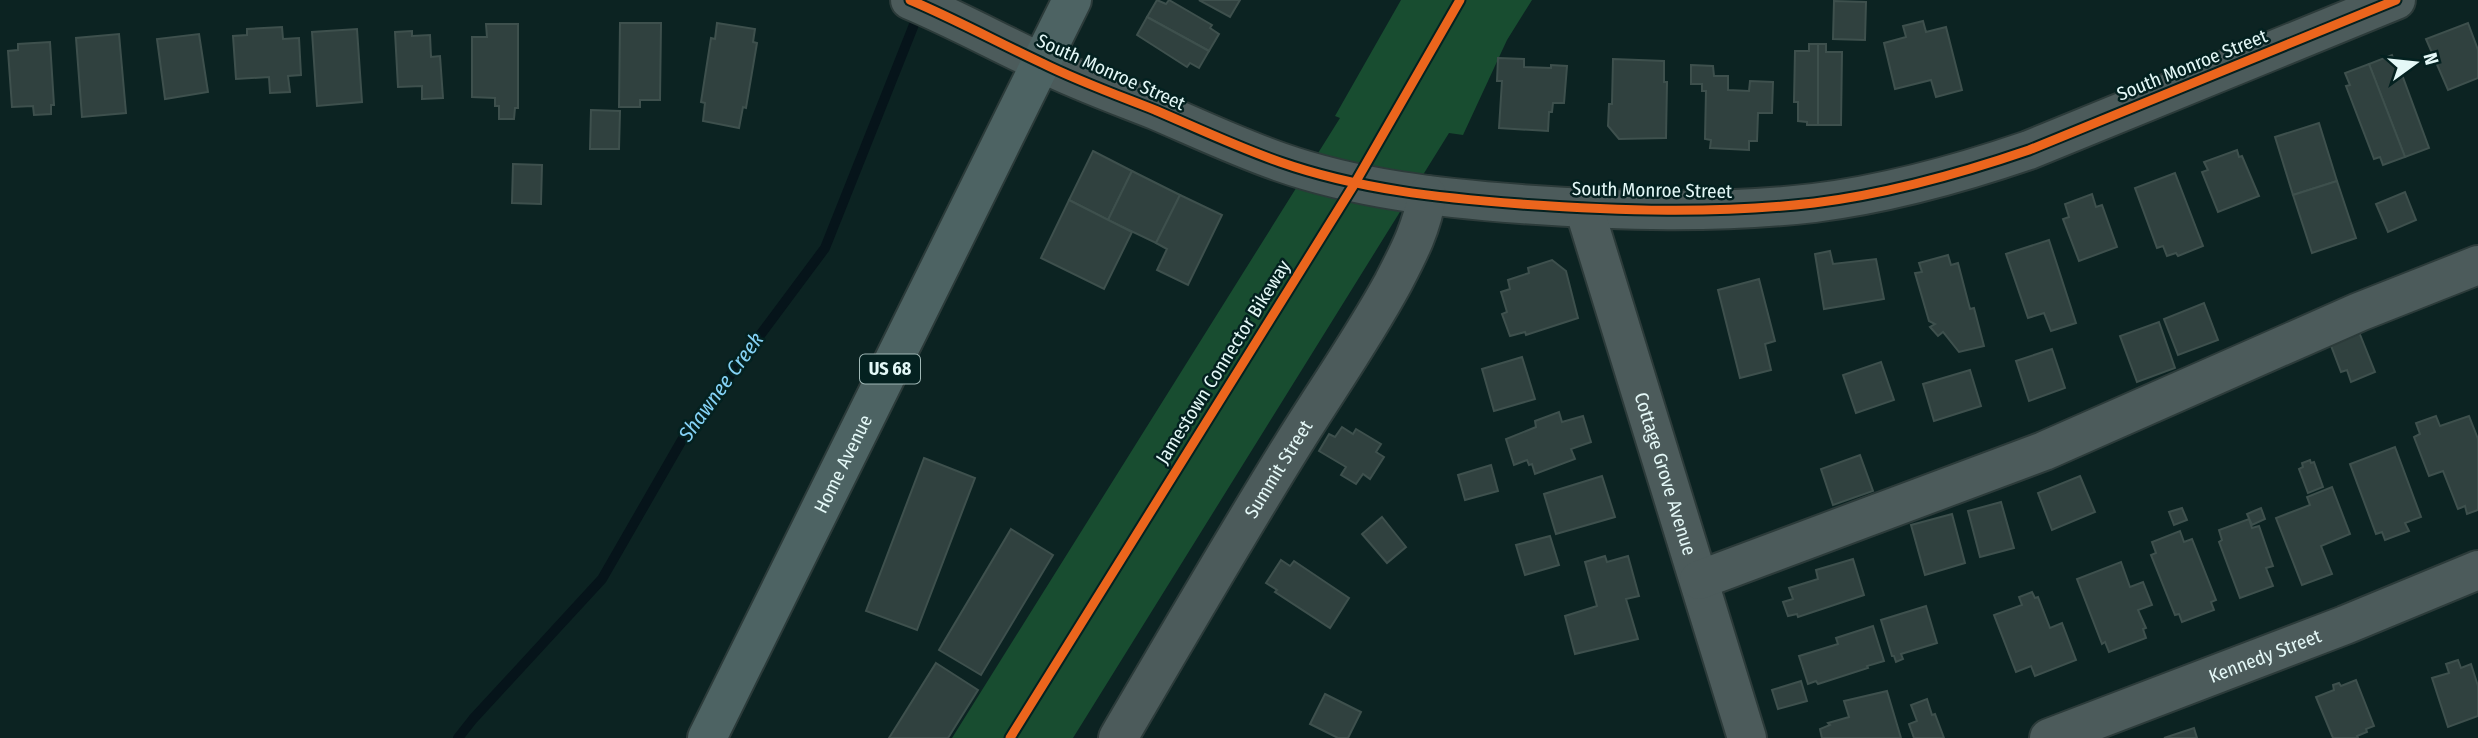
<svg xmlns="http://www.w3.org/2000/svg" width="2478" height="738" font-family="'Fira Sans Condensed',sans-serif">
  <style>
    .green { fill: #184d30 }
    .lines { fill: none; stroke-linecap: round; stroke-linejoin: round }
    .stream { stroke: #06141a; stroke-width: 10 }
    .building { fill: #30413f; stroke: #3e504d; stroke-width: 2 }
    .minor-casing { stroke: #2c3b3a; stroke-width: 42 }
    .major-casing { stroke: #2c3b3a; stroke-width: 42 }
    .minor { stroke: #4c5b5b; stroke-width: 38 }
    .major { stroke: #4d6363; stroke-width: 38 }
    .cycleway-casing { stroke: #042120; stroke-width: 13 }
    .cycleway { stroke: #eb651d; stroke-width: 9 }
    .labels { text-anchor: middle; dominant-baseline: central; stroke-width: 5; stroke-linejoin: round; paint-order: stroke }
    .shield { fill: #042120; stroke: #a1b8b6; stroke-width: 2 }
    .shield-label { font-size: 18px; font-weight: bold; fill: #e4f8f7 }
    .street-label { font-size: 19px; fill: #e4f8f7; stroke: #042120 }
    .water-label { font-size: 21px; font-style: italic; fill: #85d2f6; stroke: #042120 }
  </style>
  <rect width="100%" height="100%" fill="#0c2322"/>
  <polygon class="green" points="1401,0 1532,0 1507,40 1463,135 1449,133 1073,738 952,738 1340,118 1335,116"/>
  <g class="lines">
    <polyline class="stream" points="458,738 473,719 602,579 682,440 825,248 919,12"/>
  </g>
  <g class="building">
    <polygon points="1157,0 1166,4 1169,0 1212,25 1210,28 1219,34 1209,51 1147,17"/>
    <polygon points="1199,0 1240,0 1230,17"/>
    <polygon points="1834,1 1866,2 1865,40 1833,39"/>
    <polygon points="1147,17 1209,51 1199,68 1190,63 1187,67 1137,35"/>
    <polygon points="1923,21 1926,32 1946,27 1962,90 1936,97 1931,80 1895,89 1884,43 1906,37 1903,26"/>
    <polygon points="620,23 661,23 660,100 640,100 640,107 619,107"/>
    <polygon points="717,23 755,29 753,42 757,43 746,108 743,107 739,128 703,121 705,103 701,102 711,38 715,39"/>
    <polygon points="2468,23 2478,50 2478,78 2448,90 2426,39"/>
    <polygon points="486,24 518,24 518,108 515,108 514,119 499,119 499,106 495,106 495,98 472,97 472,37 487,37"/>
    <polygon points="282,27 283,39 299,38 301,75 288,76 290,92 270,93 269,77 236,79 233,36 247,35 247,29"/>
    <polygon points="357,29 362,102 317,106 312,32"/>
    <polygon points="412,31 412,36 430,35 431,57 440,56 443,98 422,99 422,86 398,87 395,32"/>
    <polygon points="119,34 126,113 82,117 76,38"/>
    <polygon points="199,34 208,92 165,99 157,39"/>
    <polygon points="50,42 54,105 51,105 51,114 34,115 33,106 12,107 8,51 18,50 18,44"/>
    <polygon points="1809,44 1818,44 1818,125 1807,125 1807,122 1798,121 1798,102 1794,102 1795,51 1809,51"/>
    <polygon points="1818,44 1826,44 1826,52 1842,52 1841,125 1818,125"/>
    <polygon points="2392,55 2396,65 2398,64 2429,148 2405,157 2369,64"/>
    <polygon points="1498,58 1524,59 1524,67 1551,68 1551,65 1567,66 1564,103 1553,103 1552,112 1549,112 1548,131 1499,128 1502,81 1497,81"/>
    <polygon points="1613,59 1664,61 1664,82 1667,82 1666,138 1619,139 1608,126 1609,104 1612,104"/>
    <polygon points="2369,64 2405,157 2383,165 2380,157 2374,159 2346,86 2350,85 2345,73"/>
    <polygon points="1691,65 1713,66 1714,76 1728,76 1728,90 1749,91 1750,81 1773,82 1772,113 1758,113 1757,141 1749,141 1749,150 1710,148 1711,140 1705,139 1706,91 1702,91 1702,84 1691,84"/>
    <polygon points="591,110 620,111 619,149 590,149"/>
    <polygon points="2319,123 2337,181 2293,195 2275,137"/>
    <polygon points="2237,150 2239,157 2242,156 2259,196 2218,212 2202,172 2208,170 2204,162"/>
    <polygon points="1093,151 1132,171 1108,220 1069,200"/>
    <polygon points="513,164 542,165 541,204 512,203"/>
    <polygon points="1132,171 1180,195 1156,243 1108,220"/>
    <polygon points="2175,173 2203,246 2178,256 2176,253 2167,256 2163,246 2157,248 2135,188"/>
    <polygon points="2337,181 2356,238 2312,253 2293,195"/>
    <polygon points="2405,192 2416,220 2388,232 2376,204"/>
    <polygon points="2092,194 2096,207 2102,205 2117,247 2079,261 2063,219 2069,217 2065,204"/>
    <polygon points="1180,195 1222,215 1188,285 1157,270 1167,249 1156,243"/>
    <polygon points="1069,200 1132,232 1104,289 1041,258"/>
    <polygon points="2049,240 2076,323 2051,331 2044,313 2028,318 2006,254"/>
    <polygon points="1830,251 1833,264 1876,259 1884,299 1824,309 1815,254"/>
    <polygon points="1948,255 1951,265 1958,263 1970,309 1974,308 1984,346 1959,352 1943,332 1938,336 1930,327 1935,324 1929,321 1915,273 1922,272 1919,263"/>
    <polygon points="1552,260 1566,271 1578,318 1526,335 1525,332 1510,336 1502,314 1507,312 1501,292 1510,289 1508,280 1529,273 1528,268"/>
    <polygon points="1759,279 1775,341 1765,344 1771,370 1740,378 1718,290"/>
    <polygon points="2204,303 2218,340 2178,355 2164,319"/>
    <polygon points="2159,322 2175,368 2137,382 2120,336"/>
    <polygon points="2359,332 2375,372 2351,382 2347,370 2341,372 2330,343"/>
    <polygon points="2052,349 2065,388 2029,401 2016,361"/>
    <polygon points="1522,357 1535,399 1494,411 1482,369"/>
    <polygon points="1881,362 1894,400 1856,413 1843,375"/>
    <polygon points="1970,370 1981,406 1934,421 1923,384"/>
    <polygon points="1559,412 1562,422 1583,416 1591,442 1571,449 1575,459 1535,474 1532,464 1529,465 1527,460 1514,465 1506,439 1536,427 1535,421"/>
    <polygon points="2436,416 2440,426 2469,416 2478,439 2478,510 2467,514 2465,506 2458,509 2443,471 2429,476 2414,437 2420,434 2416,423"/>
    <polygon points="1342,427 1353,434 1356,429 1381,444 1376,452 1384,457 1370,479 1363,474 1356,484 1341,475 1346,467 1319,451 1329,434 1335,437"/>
    <polygon points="2395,447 2421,517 2405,523 2409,531 2385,540 2382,532 2376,534 2350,464"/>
    <polygon points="1860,455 1873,491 1833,505 1821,469"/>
    <polygon points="924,458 975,478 917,630 866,611"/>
    <polygon points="2310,460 2311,463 2314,462 2323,487 2308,493 2299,469 2303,467 2302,463"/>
    <polygon points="1491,465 1498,491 1465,500 1458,475"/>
    <polygon points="1602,476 1615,517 1556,534 1544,494"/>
    <polygon points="2080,476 2095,512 2052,530 2038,493"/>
    <polygon points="2332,487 2350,534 2321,546 2332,574 2302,585 2276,518 2310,505 2307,497"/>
    <polygon points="2001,502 2014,548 1980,557 1968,511"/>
    <polygon points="2182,508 2187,520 2174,525 2169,512"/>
    <polygon points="2261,508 2265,519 2252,525 2247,514"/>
    <polygon points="1952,514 1965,563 1925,575 1911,525"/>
    <polygon points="1382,517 1406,547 1387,563 1362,534"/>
    <polygon points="2249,519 2252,528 2259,526 2273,566 2266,568 2273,586 2240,598 2219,542 2222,540 2219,530"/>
    <polygon points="1011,529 1053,555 981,675 939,650"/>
    <polygon points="2180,531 2184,542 2192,539 2216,600 2211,602 2214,610 2182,622 2179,614 2175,615 2151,555 2156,553 2152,542"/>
    <polygon points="1550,536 1559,565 1525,575 1516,545"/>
    <polygon points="1605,556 1607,562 1628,556 1639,596 1626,599 1638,639 1575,654 1565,616 1597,606 1585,562"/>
    <polygon points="1853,559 1864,595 1798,617 1797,614 1788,616 1783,602 1793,599 1789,588 1818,579 1816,570"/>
    <polygon points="1281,560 1290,566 1294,561 1349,598 1330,628 1275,592 1277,590 1266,583"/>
    <polygon points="2121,562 2130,587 2143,582 2152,605 2138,610 2146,628 2143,629 2146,638 2109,652 2105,642 2102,644 2077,579"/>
    <polygon points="2032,592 2035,598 2038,597 2050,628 2062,623 2076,660 2035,676 2031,666 2016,672 1994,615 2022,605 2019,597"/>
    <polygon points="1926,606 1937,643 1901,654 1903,659 1896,662 1894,656 1892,656 1881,620"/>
    <polygon points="1873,626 1884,661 1867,666 1868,668 1818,684 1816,681 1808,684 1799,656 1838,644 1836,638"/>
    <polygon points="2458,660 2461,668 2471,664 2478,686 2478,716 2448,727 2432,678 2449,673 2446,664"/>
    <polygon points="936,663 978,690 948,738 889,738"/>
    <polygon points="2356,680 2374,726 2366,729 2367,732 2357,736 2358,738 2333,738 2316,697 2334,690 2333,685 2339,683 2341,686"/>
    <polygon points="1801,681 1807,701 1778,709 1772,690"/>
    <polygon points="1887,691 1901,738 1822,738 1820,729 1830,725 1828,723 1849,717 1844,701"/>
    <polygon points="1325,694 1361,712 1348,738 1338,738 1310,724"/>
    <polygon points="1927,699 1932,715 1935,714 1944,738 1914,738 1909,724 1917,721 1911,705"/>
    <polygon points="2194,728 2197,738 2164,738"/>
  </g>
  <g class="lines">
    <defs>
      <g id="minor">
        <path d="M910,0C955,19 997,42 1042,63C1078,81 1117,95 1155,110C1197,128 1237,147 1280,162C1357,189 1440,198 1521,204C1618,211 1717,214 1814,203C1887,194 1959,174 2029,150L2396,0"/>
        <path id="s1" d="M1584,208L1747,738"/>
        <polyline points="1699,580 2044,451 2359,312 2478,265"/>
        <path id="s2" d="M1118,738C1176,639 1234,539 1295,441C1328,388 1363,338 1393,283C1408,254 1422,228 1427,195"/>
        <path id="s3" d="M2049,738L2345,625L2478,570"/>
      </g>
      <g id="major">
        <path id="s4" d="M707,738L1072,0"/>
      </g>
    </defs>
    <use href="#minor" class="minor-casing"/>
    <use href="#major" class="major-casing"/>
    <use href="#minor" class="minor"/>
    <use href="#major" class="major"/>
    <defs>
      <g id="cycleway">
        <path d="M910,0C955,19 997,42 1042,63C1078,81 1117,95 1155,110C1197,128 1237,147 1280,162C1357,189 1440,198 1521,204C1618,211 1717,214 1814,203C1887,194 1959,174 2029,150L2396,0"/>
        <polyline points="1010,738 1355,183 1460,0"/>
      </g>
    </defs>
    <use href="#cycleway" class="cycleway-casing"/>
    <use href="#cycleway" class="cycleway"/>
  </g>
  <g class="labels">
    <rect class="shield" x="860" y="354.5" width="60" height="29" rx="5"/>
    <g class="shield-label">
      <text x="890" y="369">US 68</text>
    </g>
    <g class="street-label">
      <text transform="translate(2192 65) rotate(-22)">South Monroe Street</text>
      <text transform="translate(1111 72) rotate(24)">South Monroe Street</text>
      <text transform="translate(1652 190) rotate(1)">South Monroe Street</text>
      <text transform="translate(1223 362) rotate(-58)">Jamestown Connector Bikeway</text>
      <text stroke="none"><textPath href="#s4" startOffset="306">Home Avenue</textPath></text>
      <text stroke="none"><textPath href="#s2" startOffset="313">Summit Street</textPath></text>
      <text stroke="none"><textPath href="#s1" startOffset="278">Cottage Grove Avenue</textPath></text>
      <text stroke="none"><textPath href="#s3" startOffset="231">Kennedy Street</textPath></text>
    </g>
    <g class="water-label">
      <text transform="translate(721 387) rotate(-54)">Shawnee Creek</text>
    </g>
  </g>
  <g transform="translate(2415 63) rotate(75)" stroke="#042120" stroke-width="5" paint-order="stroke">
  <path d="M0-5L12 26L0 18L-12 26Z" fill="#e4f8f7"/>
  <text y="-10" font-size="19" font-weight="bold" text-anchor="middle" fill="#e4f8f7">N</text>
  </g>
</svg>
